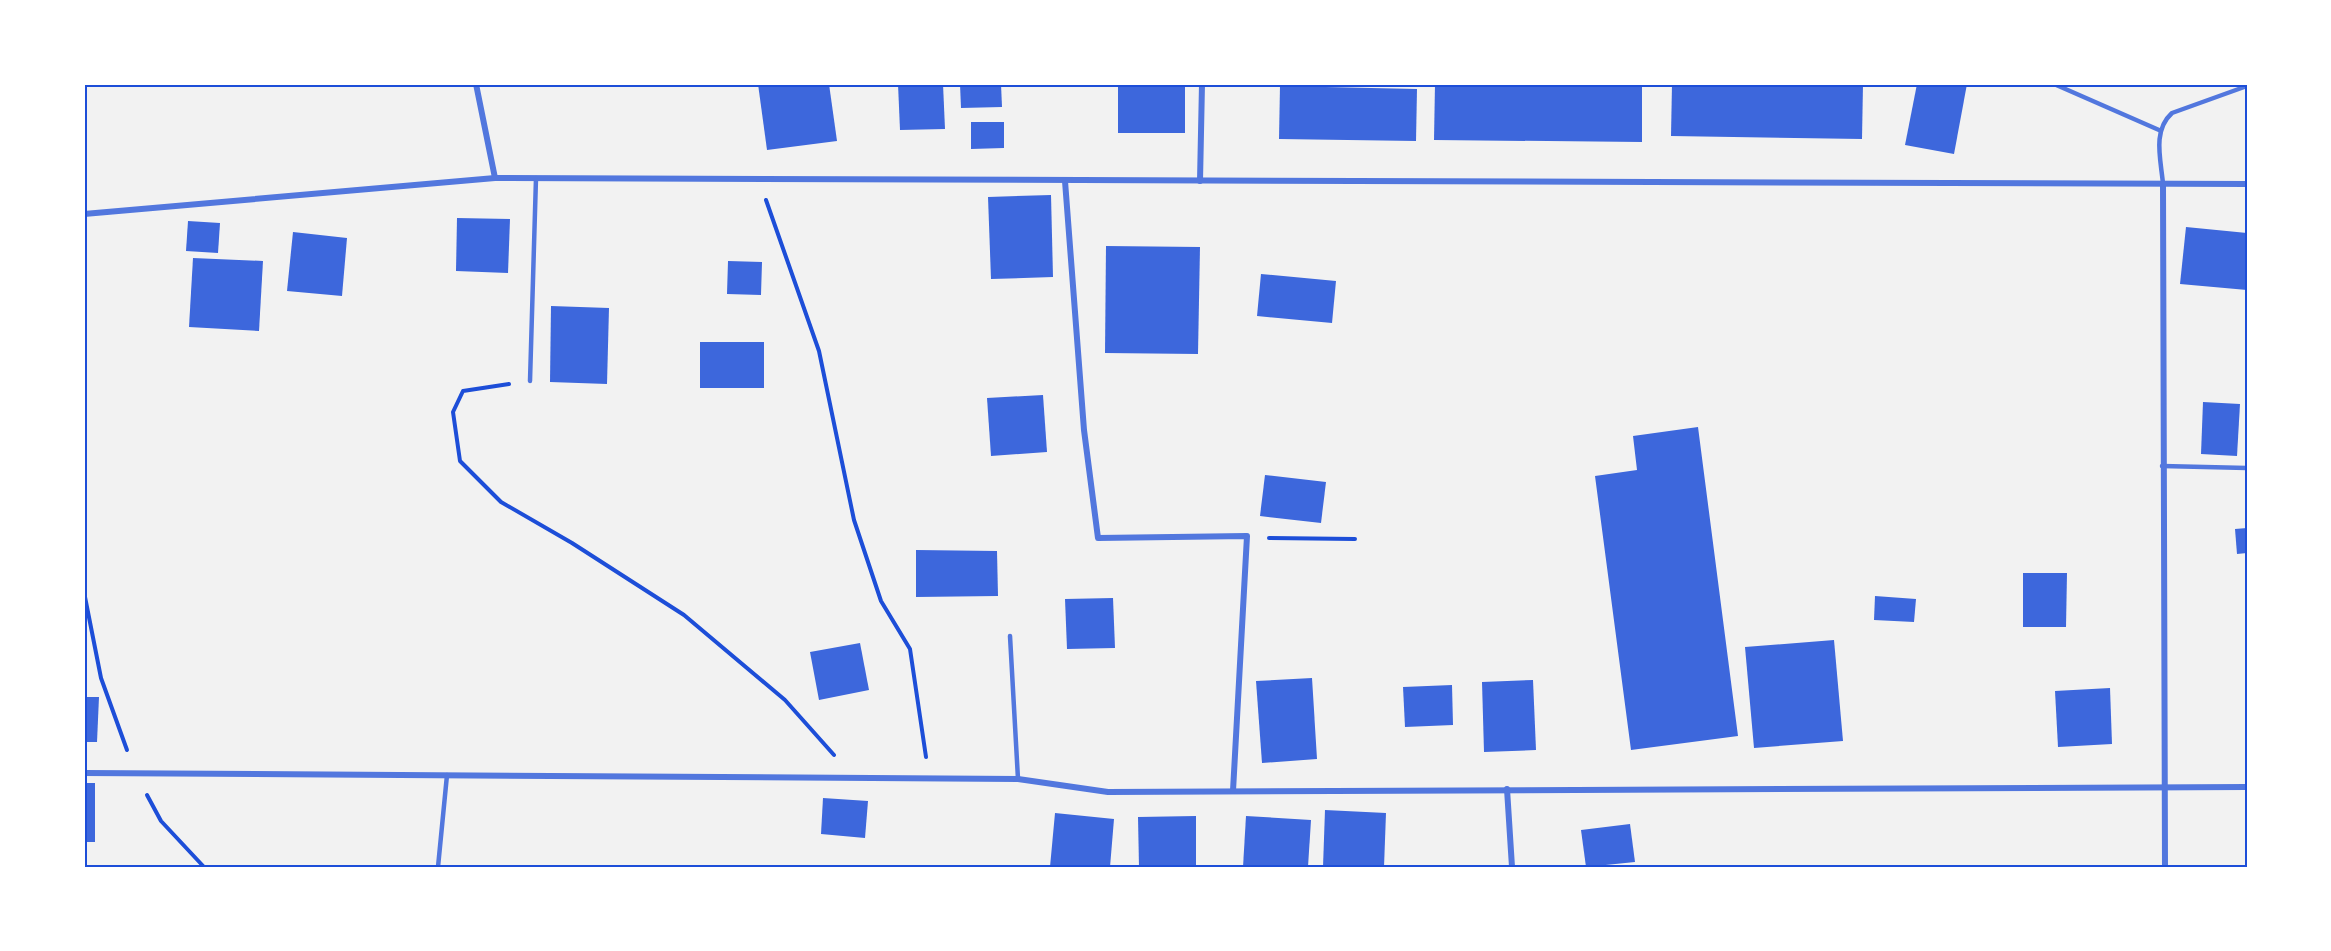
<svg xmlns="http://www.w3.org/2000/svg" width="2331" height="951" font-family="Cabin,sans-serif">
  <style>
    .building { fill: #3d67dc }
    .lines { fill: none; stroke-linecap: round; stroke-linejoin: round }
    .path { stroke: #1d4ed8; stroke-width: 4 }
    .service { stroke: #5277de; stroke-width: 4.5 }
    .minor { stroke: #5277de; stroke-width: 6 }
    .neatline { fill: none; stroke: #1d4ed8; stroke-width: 2 }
  </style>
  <rect width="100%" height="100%" fill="#f2f2f2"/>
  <g class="building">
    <polygon points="758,84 829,84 837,141 767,150"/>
    <polygon points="898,84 943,84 945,129 900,130"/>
    <polygon points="960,84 1001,84 1002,107 961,108"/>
    <rect x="1118" y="84" width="67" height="49"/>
    <polygon points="1435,84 1642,84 1642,142 1434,140"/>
    <polygon points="1672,84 1863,84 1862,139 1671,136"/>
    <polygon points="1917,84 1967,84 1954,154 1905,145"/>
    <polygon points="1280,86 1417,89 1416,141 1279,139"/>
    <polygon points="971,122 1004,122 1004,148 971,149"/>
    <polygon points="1051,195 1053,277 991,279 988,197"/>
    <polygon points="457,218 510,219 508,273 456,271"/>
    <polygon points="188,221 220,223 218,253 186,251"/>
    <polygon points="2186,227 2247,233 2247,290 2180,284"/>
    <polygon points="293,232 347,238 342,296 287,291"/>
    <polygon points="1106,246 1200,247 1198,354 1105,353"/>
    <polygon points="193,258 263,261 259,331 189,327"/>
    <polygon points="728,261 762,262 761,295 727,294"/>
    <polygon points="1261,274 1336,281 1332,323 1257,316"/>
    <polygon points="551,306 609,308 607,384 550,382"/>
    <rect x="700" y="342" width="64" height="46"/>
    <polygon points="1043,395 1047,452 991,456 987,398"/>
    <polygon points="2203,402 2240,404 2237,456 2201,454"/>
    <polygon points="1698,427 1738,736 1631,750 1595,476 1637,470 1633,436"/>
    <polygon points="1265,475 1326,482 1321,523 1260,516"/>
    <polygon points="2247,528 2247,553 2237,554 2235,529"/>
    <polygon points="916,550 997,551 998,596 916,597"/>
    <polygon points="2023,573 2067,573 2066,627 2023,627"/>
    <polygon points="1875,596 1916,599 1914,622 1874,620"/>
    <polygon points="1113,598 1115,648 1067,649 1065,599"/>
    <polygon points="1834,640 1843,741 1754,748 1745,647"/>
    <polygon points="860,643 869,690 819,700 810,652"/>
    <polygon points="1312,678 1317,759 1262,763 1256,681"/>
    <polygon points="1533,680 1536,750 1484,752 1482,682"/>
    <polygon points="1452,685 1453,725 1405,727 1403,687"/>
    <polygon points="2110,688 2112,744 2058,747 2055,691"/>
    <polygon points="84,697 99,697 97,742 84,742"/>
    <rect x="84" y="783" width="11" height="59"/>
    <polygon points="823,798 868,801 865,838 821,834"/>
    <polygon points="1325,810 1386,813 1384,867 1323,867"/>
    <polygon points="1055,813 1114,819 1110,867 1050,867"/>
    <polygon points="1196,816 1196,866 1139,867 1138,817"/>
    <polygon points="1246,816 1311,820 1308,867 1243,867"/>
    <polygon points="1630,824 1635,862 1586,867 1581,830"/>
  </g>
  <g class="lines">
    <g class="path">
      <polyline points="766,200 819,351 854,520 881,601 910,649 926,757"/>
      <polyline points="509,384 463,391 453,412 460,461 501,502 572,543 684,615 785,700 834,755"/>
      <polyline points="1269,538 1355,539"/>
      <polyline points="84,592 101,678 127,750"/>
      <polyline points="147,795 161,821 204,867"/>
    </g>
    <g class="service">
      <polyline points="2054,84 2159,130"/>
      <path d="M2163,184C2161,160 2152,131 2172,113L2247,86"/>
      <polyline points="530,381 536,178"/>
      <polyline points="2162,466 2247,468"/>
      <polyline points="1010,636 1018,779"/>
      <polyline points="438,867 447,775"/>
    </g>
    <g class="minor">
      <polyline points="476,84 495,178"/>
      <polyline points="1065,181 1084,430 1098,538 1247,536 1233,791"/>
      <polyline points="1200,181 1202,84"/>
      <polyline points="2163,184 2165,867"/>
      <polyline points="84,214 495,178 2247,184"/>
      <polyline points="84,773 1018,779 1108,792 2247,787"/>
      <polyline points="1507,789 1512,867"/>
    </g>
  </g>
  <rect width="2331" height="951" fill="none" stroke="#ffffff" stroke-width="171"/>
  <rect x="86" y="86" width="2160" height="780" class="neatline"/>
</svg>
